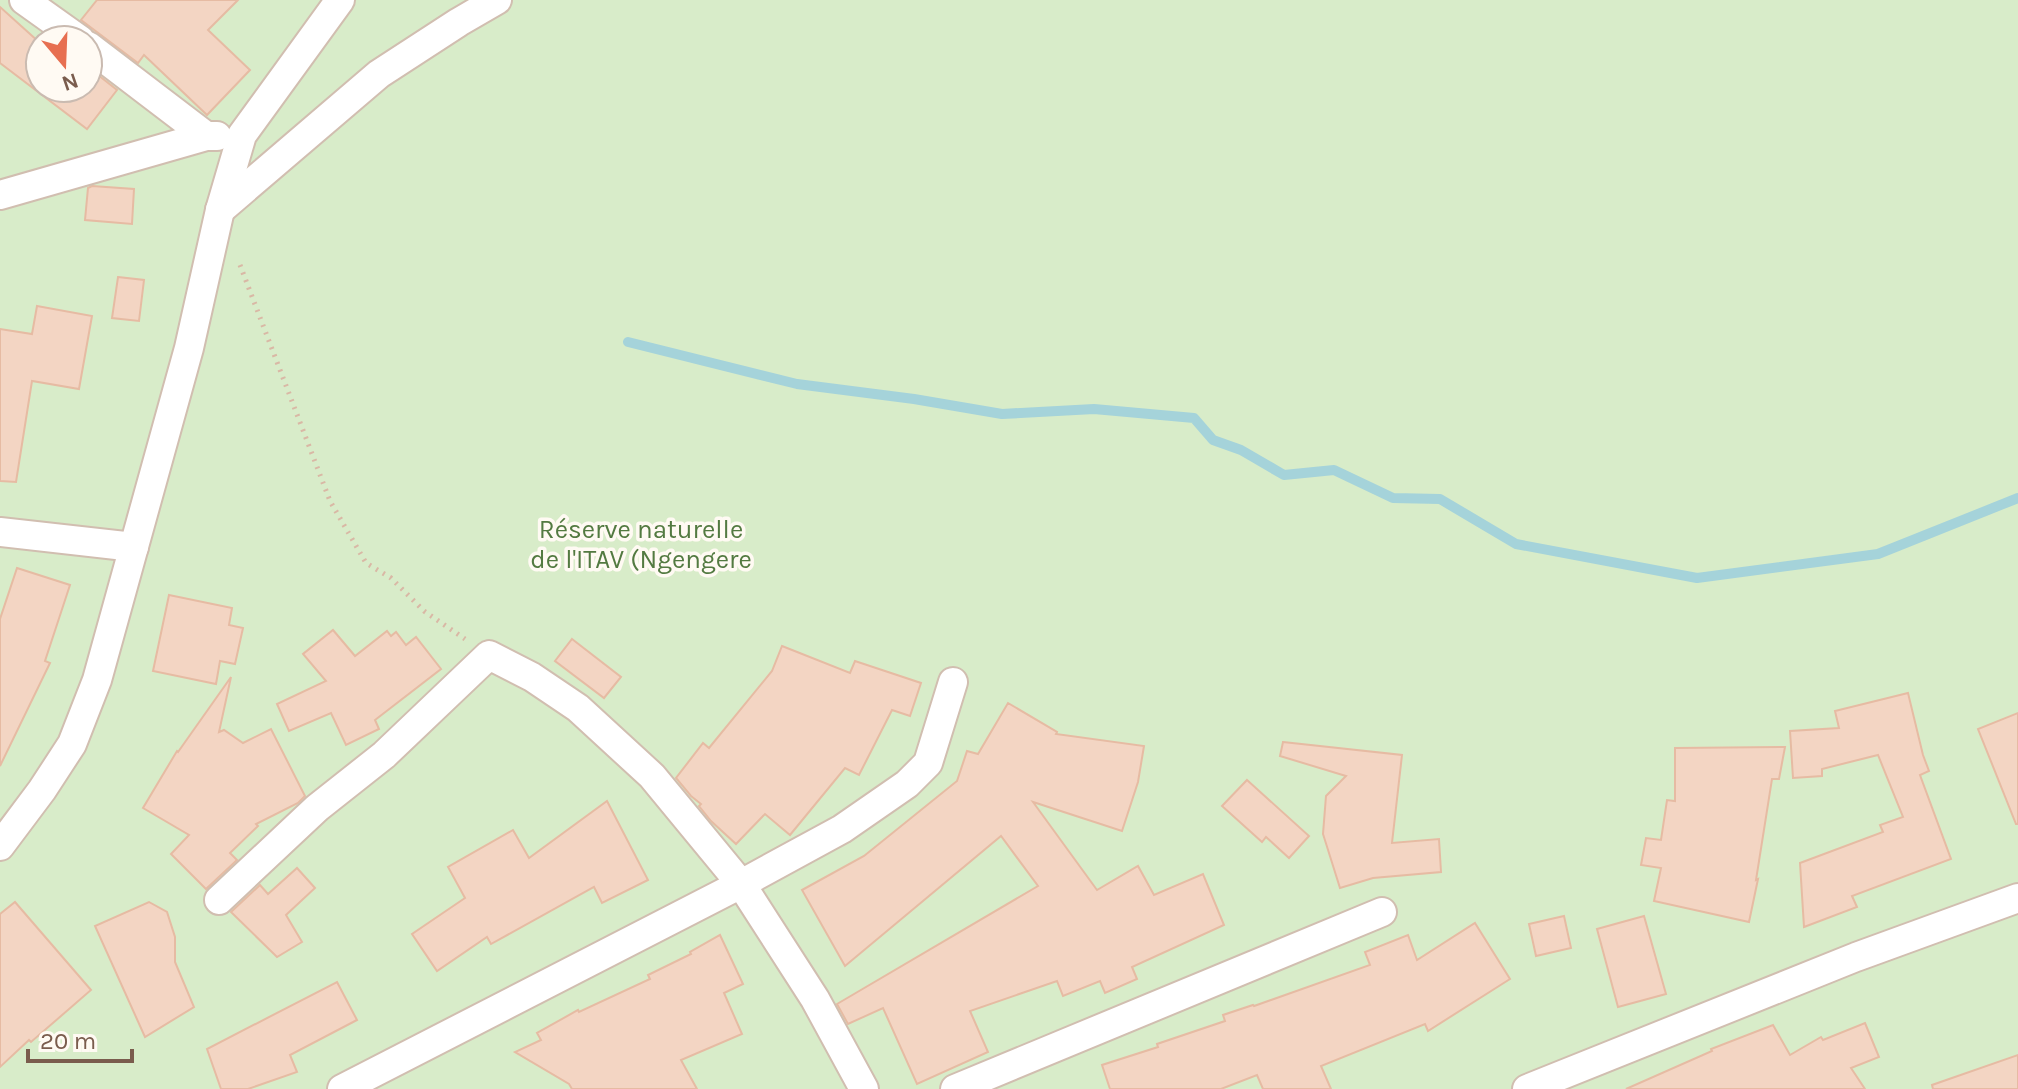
<svg xmlns="http://www.w3.org/2000/svg" width="2018" height="1089" font-family="Karla,sans-serif">
  <style>
    .green { fill: #d8ecc9; fill-rule: evenodd }
    .lines { fill: none; stroke-linecap: round; stroke-linejoin: round }
    .stream { stroke: #a5d3da; stroke-width: 10 }
    .building { fill: #f3d5c3; stroke: #e6bba3; stroke-width: 2 }
    .minor-casing { stroke: #d1beb0; stroke-width: 32 }
    .path { stroke: #d9b8a5; stroke-width: 5; stroke-dasharray: 2 6; stroke-linecap: butt }
    .minor { stroke: #fff; stroke-width: 28 }
    .labels { text-anchor: middle; dominant-baseline: central; stroke-width: 7; stroke-linejoin: round; paint-order: stroke }
    .park-label { font-size: 26px; fill: #537a41; stroke: #fffaf3 }
  </style>
  <rect width="100%" height="100%" fill="#fdf6ec"/>
  <path class="green" d="M0,0H2018V1089H0ZM40,40H88V88H40Z"/>
  <g class="lines">
    <polyline class="stream" points="628,342 797,384 914,399 1002,414 1094,409 1194,418 1213,440 1241,450 1284,475 1334,470 1393,498 1440,499 1516,544 1697,578 1878,554 2018,498"/>
  </g>
  <g class="building">
    <polygon points="97,0 238,0 208,30 250,70 207,115 144,55 138,63 81,20"/>
    <polygon points="0,7 40,43 40,88 88,88 88,67 117,90 87,129 0,63"/>
    <polygon points="92,186 134,189 132,224 85,220 88,188"/>
    <polygon points="118,277 144,280 139,321 112,318"/>
    <polygon points="37,306 92,316 79,389 32,381 16,482 0,481 0,329 32,334"/>
    <polygon points="17,568 70,585 45,661 50,663 0,766 0,619"/>
    <polygon points="169,595 232,608 229,625 243,628 235,664 220,661 216,684 153,671"/>
    <polygon points="333,630 355,656 387,631 391,636 396,632 406,645 416,637 441,669 375,720 379,729 346,745 331,713 289,731 277,704 326,681 303,654"/>
    <polygon points="572,639 621,677 604,698 555,661"/>
    <polygon points="782,646 850,673 855,661 921,683 910,716 892,710 859,775 845,768 790,835 765,814 736,844 711,821 699,806 701,804 691,796 676,778 703,743 709,748 772,671"/>
    <polygon points="231,677 219,732 224,730 243,743 271,729 305,796 298,803 256,824 258,826 230,853 237,860 206,889 171,854 189,835 143,808 177,751 178,752"/>
    <polygon points="1908,693 1923,755 1929,771 1920,775 1951,859 1852,896 1857,907 1804,927 1800,863 1883,832 1880,825 1903,817 1878,755 1822,769 1822,776 1793,778 1790,731 1839,728 1835,711"/>
    <polygon points="1008,703 1057,732 1056,734 1144,746 1138,782 1122,831 1033,802 1097,890 1138,866 1154,895 1203,874 1224,925 1132,967 1137,979 1105,993 1100,981 1063,996 1057,981 970,1011 988,1052 917,1084 883,1008 848,1024 837,1004 1038,886 1001,836 845,966 802,890 864,856 957,781 967,751 978,754"/>
    <polygon points="2018,713 2018,824 2016,824 1978,729"/>
    <polygon points="1283,742 1402,755 1392,843 1439,839 1441,872 1373,878 1340,888 1323,834 1326,796 1346,776 1280,756"/>
    <polygon points="1785,747 1779,779 1772,779 1756,880 1758,879 1749,922 1654,901 1661,868 1641,865 1646,838 1661,840 1667,800 1675,801 1675,748"/>
    <polygon points="1247,780 1309,836 1289,858 1266,837 1262,842 1222,806"/>
    <polygon points="607,801 648,880 602,903 594,887 491,944 487,937 437,971 412,934 465,898 448,867 513,830 529,858"/>
    <polygon points="297,868 315,888 286,915 302,942 277,957 231,912 260,885 268,894"/>
    <polygon points="15,902 91,990 31,1042 29,1040 0,1067 0,914"/>
    <polygon points="149,902 167,912 175,937 175,962 194,1007 145,1037 95,926"/>
    <polygon points="1564,916 1571,948 1536,956 1529,924"/>
    <polygon points="1644,916 1666,994 1618,1007 1597,929"/>
    <polygon points="1475,923 1510,979 1428,1031 1425,1024 1321,1066 1331,1089 1263,1089 1257,1075 1221,1089 1110,1089 1102,1065 1158,1047 1157,1044 1225,1021 1223,1015 1253,1005 1254,1006 1370,965 1365,952 1408,935 1417,960"/>
    <polygon points="720,935 743,984 724,993 742,1034 681,1060 697,1089 572,1089 569,1084 515,1052 541,1040 537,1033 578,1010 579,1012 650,979 648,975 691,954 690,952"/>
    <polygon points="337,982 357,1020 290,1055 297,1072 248,1089 221,1089 207,1049"/>
    <polygon points="1865,1023 1879,1057 1851,1068 1865,1089 1626,1089 1712,1051 1711,1049 1773,1025 1790,1055 1821,1037 1823,1040"/>
    <polygon points="2018,1055 2018,1089 1933,1089 1932,1085"/>
  </g>
  <g class="lines">
    <defs>
      <g id="minor">
        <polyline points="24,0 80,40"/>
        <polyline points="88,46 206,136 217,136"/>
        <polyline points="0,195 206,136"/>
        <polyline points="220,210 379,74 459,22 497,0"/>
        <polyline points="0,532 134,547"/>
        <polyline points="0,846 42,790 72,744 97,680 189,348 220,210 242,135 340,0"/>
        <polyline points="219,900 317,808 384,755 489,655 532,677 578,708 652,776 741,884 815,999 864,1089"/>
        <polyline points="342,1089 741,884 842,829 907,784 928,763 953,682"/>
        <polyline points="955,1089 1382,912"/>
        <polyline points="1527,1089 1856,957 2018,898"/>
      </g>
    </defs>
    <use href="#minor" class="minor-casing"/>
    <polyline class="path" points="240,265 330,501 366,563 391,578 424,611 465,639"/>
    <use href="#minor" class="minor"/>
  </g>
  <g class="labels">
    <g class="park-label">
      <text x="641" y="529">Réserve naturelle<tspan x="641" dy="30">de l'ITAV (Ngengere</tspan></text>
    </g>
  </g>
  <g transform="translate(64 64) rotate(161)"><circle r="38" fill="#fffaf3" stroke="#cabbb1" stroke-width="2"/>
  <path d="M0-6L14 30L0 20L-14 30Z" fill="#e76f51"/>
  <text y="-12" font-size="22" font-weight="bold" text-anchor="middle" fill="#7a5c4d">N</text>
  </g>
  <path d="M28 1049v12h104v-12" fill="none" stroke="#7a5c4d" stroke-width="4"/>
  <text x="40" y="1049" font-size="24" fill="#7a5c4d" stroke="#fffaf3" stroke-width="6" paint-order="stroke">20 m</text>
</svg>
